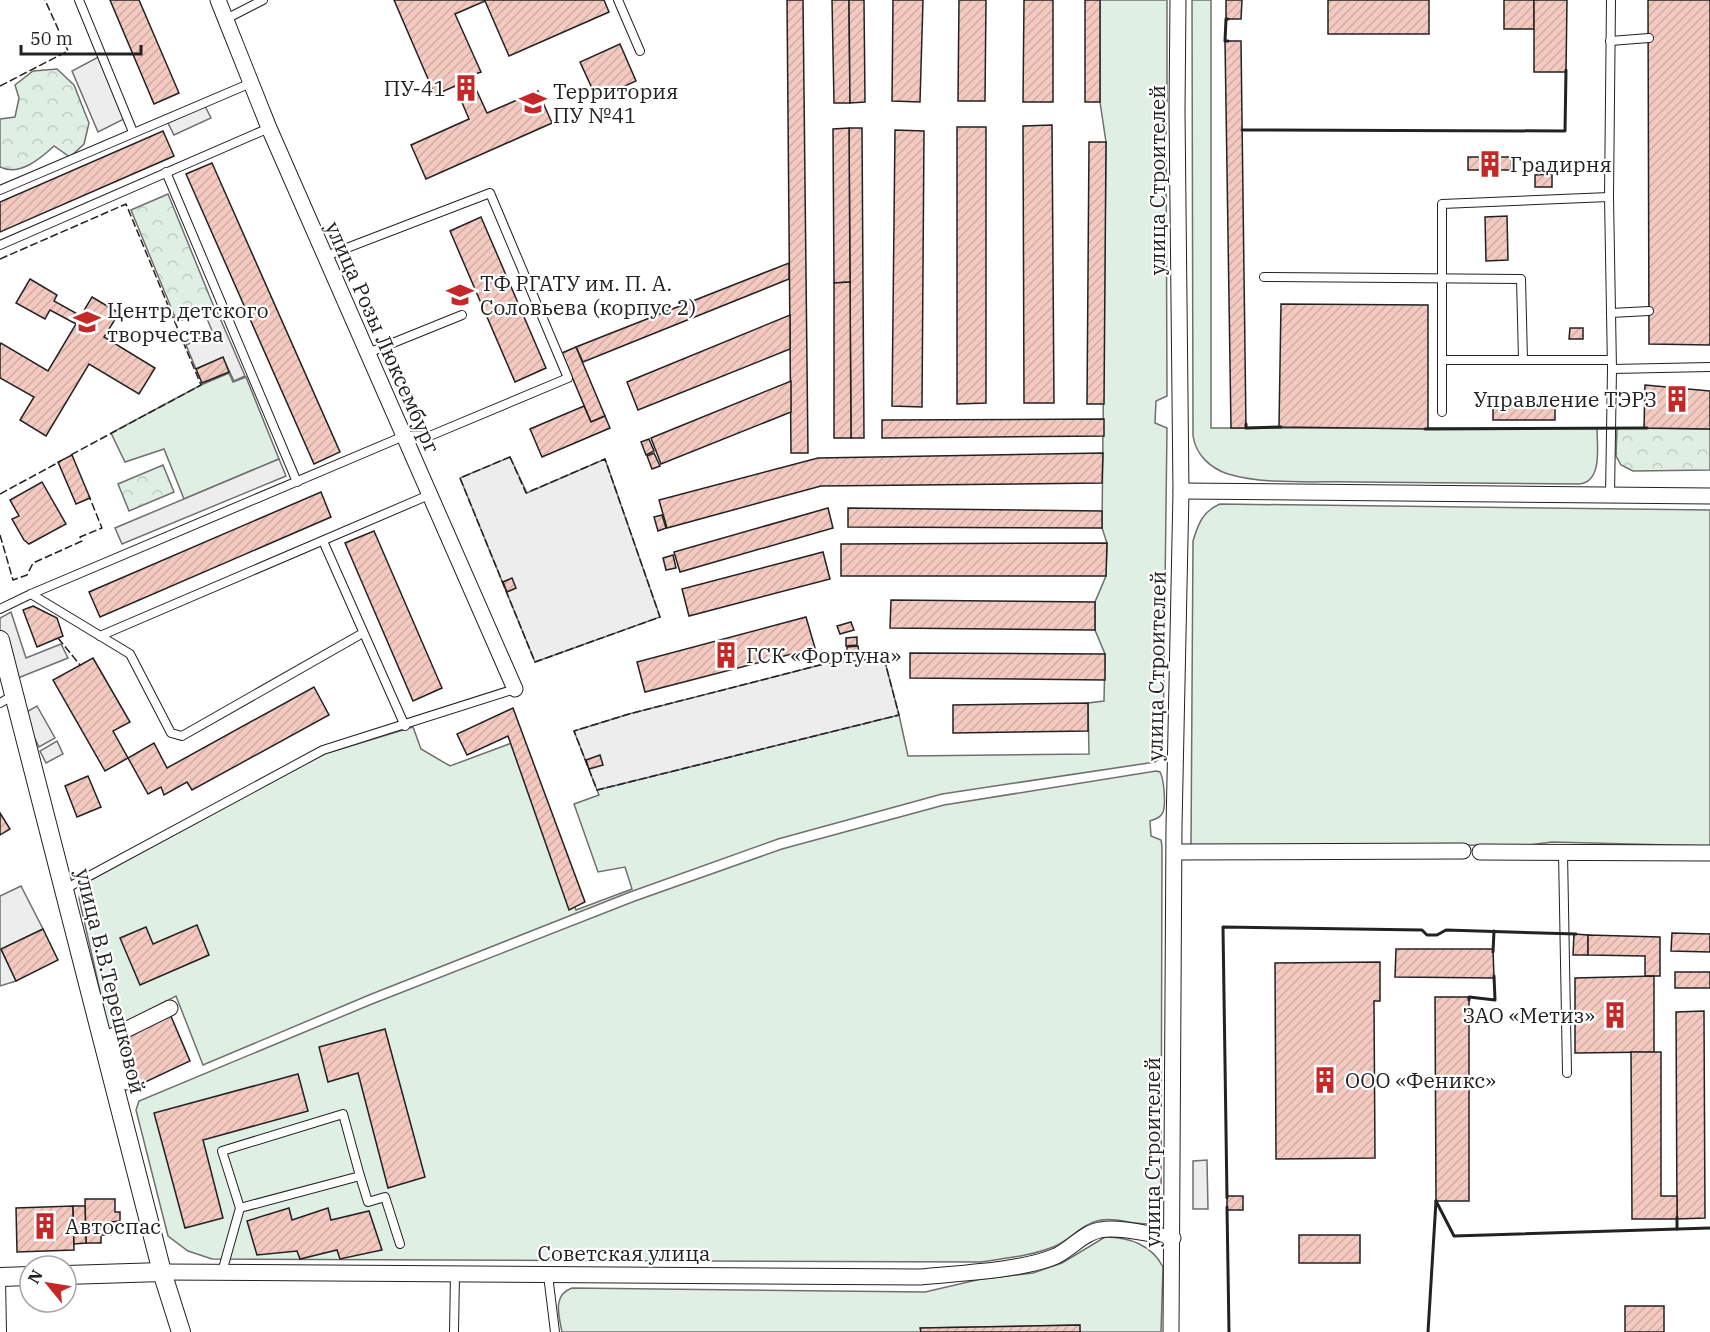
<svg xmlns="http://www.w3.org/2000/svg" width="1710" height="1332" font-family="'IBM Plex Serif',serif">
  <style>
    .grass { fill: #e0efe3; stroke: #6f6f6f; stroke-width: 1.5 }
    .forest { fill: url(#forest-crowns); stroke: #6f6f6f; stroke-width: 1.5 }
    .parking { fill: #ededed; stroke: #6f6f6f; stroke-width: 1.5 }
    .building { fill: url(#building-hatch); stroke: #222; stroke-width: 1.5 }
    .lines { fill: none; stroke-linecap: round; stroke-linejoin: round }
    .service-casing { stroke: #222; stroke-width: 10 }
    .minor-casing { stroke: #222; stroke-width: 17 }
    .tertiary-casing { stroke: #222; stroke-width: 20 }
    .service { stroke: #fff; stroke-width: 8 }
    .minor { stroke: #fff; stroke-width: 15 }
    .tertiary { stroke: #fff; stroke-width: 18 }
    .fence { stroke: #222; stroke-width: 1.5; stroke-dasharray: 8 3; stroke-linecap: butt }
    .wall { stroke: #222; stroke-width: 3 }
    .labels { text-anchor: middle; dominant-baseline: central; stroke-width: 4.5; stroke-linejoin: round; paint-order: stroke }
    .poi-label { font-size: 21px; fill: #222; stroke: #fff; text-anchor: start }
    .street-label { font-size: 21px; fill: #222; stroke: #fff }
  </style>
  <defs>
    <pattern id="forest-crowns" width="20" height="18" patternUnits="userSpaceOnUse" patternTransform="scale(1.5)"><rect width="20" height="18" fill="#e0efe3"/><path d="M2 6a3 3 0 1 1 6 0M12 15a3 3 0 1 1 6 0" fill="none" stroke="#c0cdc2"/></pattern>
    <pattern id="building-hatch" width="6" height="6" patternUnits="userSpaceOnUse" patternTransform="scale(1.5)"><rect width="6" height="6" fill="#f3c9c0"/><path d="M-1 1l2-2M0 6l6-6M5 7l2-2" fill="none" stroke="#d0aca5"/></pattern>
  </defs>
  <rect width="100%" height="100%" fill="#fff"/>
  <g class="grass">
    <polygon points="1100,0 1167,0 1167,102 1160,105 1159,116 1166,119 1167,396 1156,401 1155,423 1167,428 1163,747 1159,759 1155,762 942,794 778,839 630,892 369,995 203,1065 176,996 109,1031 79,898 81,888 85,883 324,754 413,727 421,749 450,766 517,741 576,910 632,889 625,867 598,872 574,804 599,795 597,790 899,715 908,756 1089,754 1088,703 1104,701 1105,654 1095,630 1095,602 1106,576 1107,543 1102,528 1106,142 1100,102"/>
    <path d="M1192,0H1211V428H1597C1597,446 1603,482 1579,484C1504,483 1430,483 1355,482C1317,481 1264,485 1228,474C1210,468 1196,455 1193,436Z"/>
    <polygon points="229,373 233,382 246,377 279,459 184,499 164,449 125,462 111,433 201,385"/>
    <path d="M1220,504L1710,510V846L1552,842L1529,845L1191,846L1193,541C1198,524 1203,511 1220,504Z"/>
    <path d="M1156,771L1160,772C1164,779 1166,804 1163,812C1161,818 1155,819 1150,821L1151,836L1161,840L1162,847L1161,1217L1156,1223C1138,1227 1119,1217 1101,1220C1082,1223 1071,1240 1053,1247C1031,1256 1005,1258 981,1262L212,1259L188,1251L168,1236L136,1110L139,1101L372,1004L635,901L782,849L944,805Z"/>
    <path d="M1105,1237C1129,1237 1152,1245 1163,1267L1161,1332H1080L1079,1325L921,1328V1332H562C559,1316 552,1295 572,1288L925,1292L981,1279L1033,1273L1062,1263Z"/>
  </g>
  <g class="forest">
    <path d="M57,69L74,85L89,123L84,144L70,157L54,146C41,158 19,177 0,167V119L15,117L19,98L15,85L33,71Z"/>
    <polygon points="168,194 214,307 177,322 131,210"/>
    <polygon points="1617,428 1710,429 1710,470 1633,471 1621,465 1616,456"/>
    <polygon points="163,465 174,492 129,511 118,484"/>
  </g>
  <g class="parking">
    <polygon points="102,55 128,117 98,132 72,71"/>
    <polygon points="205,106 211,118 174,135 168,123"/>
    <polygon points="216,309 245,376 234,381 223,358 196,369 186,345 213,333 205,314"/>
    <polygon points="510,457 527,493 605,459 660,617 535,662 460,478"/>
    <polygon points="279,459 286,476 122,544 115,528"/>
    <polygon points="11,612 26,658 61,644 68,658 13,680 0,631 0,618"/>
    <polygon points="884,658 899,715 597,790 574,731 629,714 828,663"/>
    <polygon points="37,706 55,738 39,747 23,714"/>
    <polygon points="57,741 63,754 46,763 40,751"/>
    <polygon points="21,886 43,929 1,949 16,981 0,986 0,896"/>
    <polygon points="1207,1160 1208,1209 1193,1209 1193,1161"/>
  </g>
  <g class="building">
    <polygon points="110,0 139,0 179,93 154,104"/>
    <polygon points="394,0 604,0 609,12 509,56 485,1 455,14 481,72 470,76 487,113 538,91 552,123 426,179 411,145 469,119 455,86 435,95"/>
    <polygon points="787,0 803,0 808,453 791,453"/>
    <polygon points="832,0 849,0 850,103 834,103"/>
    <polygon points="849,0 864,0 865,102 850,103"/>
    <polygon points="893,0 923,0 920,102 892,101"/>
    <polygon points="959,0 986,0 985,101 958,101"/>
    <polygon points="1024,0 1053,0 1053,102 1023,102"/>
    <rect x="1085" y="0" width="15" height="102"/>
    <polygon points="1226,0 1242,0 1241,19 1226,19"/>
    <rect x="1328" y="0" width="101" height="34"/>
    <rect x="1504" y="0" width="30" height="29"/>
    <polygon points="1534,0 1567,0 1566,72 1534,72"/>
    <polygon points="1648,0 1710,0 1710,345 1649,344"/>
    <polygon points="1225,41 1241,41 1246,428 1231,428"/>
    <polygon points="620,44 636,81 597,99 580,62"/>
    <polygon points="1052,125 1054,403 1024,403 1023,126"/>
    <polygon points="957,127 986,127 986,403 957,404"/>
    <polygon points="849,128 862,128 864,438 851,438"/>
    <polygon points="849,128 850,282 834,283 833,129"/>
    <polygon points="895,130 924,131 922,407 892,406"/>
    <polygon points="163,131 174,156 0,232 0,202"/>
    <polygon points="1089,142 1106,142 1104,404 1087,404"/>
    <rect x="1468" y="157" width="43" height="13"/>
    <polygon points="212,163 340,452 314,464 186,174"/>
    <polygon points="1552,174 1552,187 1535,187 1535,175"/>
    <polygon points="1507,216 1508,260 1486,261 1485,217"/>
    <polygon points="481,217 546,368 515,382 450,231"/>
    <polygon points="789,263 789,279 583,362 576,347"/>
    <polygon points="30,279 57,295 54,301 81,316 76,324 50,310 45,319 16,303"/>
    <polygon points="850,282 851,438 834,438 834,283"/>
    <polygon points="92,297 119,313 104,337 155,368 139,394 89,364 46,436 20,420 34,397 0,378 0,346 1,343 48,371"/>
    <polygon points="1281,304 1428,305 1428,429 1279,427"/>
    <polygon points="790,315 790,349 638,410 627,382"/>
    <polygon points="1570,328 1583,328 1583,339 1569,339"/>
    <polygon points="576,347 605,416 591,422 562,353"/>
    <polygon points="223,357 229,372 202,383 196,369"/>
    <polygon points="791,381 791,412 661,464 651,438"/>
    <polygon points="1645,385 1710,391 1710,429 1644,428"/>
    <rect x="1493" y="405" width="62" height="15"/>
    <polygon points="584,406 591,422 605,416 610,428 542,457 530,429"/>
    <polygon points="1104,419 1104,436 882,438 882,420"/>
    <polygon points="649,439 654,451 646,455 641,442"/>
    <polygon points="654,453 660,466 652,469 647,456"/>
    <polygon points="1103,453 1102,483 821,486 667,528 659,500 818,458"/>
    <polygon points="72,455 90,498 76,504 58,462"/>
    <polygon points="42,482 66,524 29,544 24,540 12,519 19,516 10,500"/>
    <polygon points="321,492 331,517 100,617 89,592"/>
    <polygon points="828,508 833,528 680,572 674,552"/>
    <polygon points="848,508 1102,511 1102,528 848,527"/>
    <polygon points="662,515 666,528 658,531 654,517"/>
    <polygon points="374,531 442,688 413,701 345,543"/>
    <polygon points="1107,543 1106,576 841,576 841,544"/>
    <polygon points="823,552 830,579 689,616 682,589"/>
    <polygon points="673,555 676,568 666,570 663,558"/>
    <polygon points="512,578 516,588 507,592 503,582"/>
    <polygon points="891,600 1095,602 1095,630 890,628"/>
    <polygon points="33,606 57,618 63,636 37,647 23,610"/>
    <polygon points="806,617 815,648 645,692 637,662"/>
    <polygon points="851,622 854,630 840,634 837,626"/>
    <polygon points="857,637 857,645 846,646 846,638"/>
    <polygon points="858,646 859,653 847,654 847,647"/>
    <polygon points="910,653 1105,654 1105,680 910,678"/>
    <polygon points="93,658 130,722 113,731 128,758 105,771 53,680"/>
    <polygon points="314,687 329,715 192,790 187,782 164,795 161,787 148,794 128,758 154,743 167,768"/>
    <polygon points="1088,703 1088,731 953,733 953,705"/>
    <polygon points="513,708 585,902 569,910 508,736 467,755 457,734"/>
    <polygon points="600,755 603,765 589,769 586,760"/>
    <polygon points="88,776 101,807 77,817 65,786"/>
    <polygon points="0,813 10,829 0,835"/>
    <polygon points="197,925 209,955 140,985 120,938 146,927 153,944"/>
    <polygon points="43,929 58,960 16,981 1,949"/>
    <polygon points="1672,933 1710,934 1710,952 1671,951"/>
    <polygon points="1574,934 1588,935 1588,955 1573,955"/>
    <polygon points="1588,935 1660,937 1660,976 1645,976 1645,956 1588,955"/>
    <polygon points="1396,949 1493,949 1494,978 1395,977"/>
    <polygon points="1380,962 1380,1001 1374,1001 1375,1158 1276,1159 1275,963"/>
    <rect x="1675" y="972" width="35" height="16"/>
    <polygon points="1654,976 1654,1052 1575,1053 1575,978"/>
    <polygon points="1435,997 1469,997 1469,1201 1436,1201"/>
    <polygon points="1704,1011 1705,1218 1677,1219 1676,1012"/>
    <polygon points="170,1014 190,1061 137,1086 121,1036"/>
    <polygon points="385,1029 425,1177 388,1188 358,1073 328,1082 319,1047"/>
    <polygon points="1631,1052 1661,1052 1661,1196 1677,1196 1677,1219 1632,1219"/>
    <polygon points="298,1074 308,1111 203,1140 223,1218 185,1228 154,1113"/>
    <rect x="1227" y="1196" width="16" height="14"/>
    <polygon points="85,1199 115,1199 115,1212 120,1212 120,1221 111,1222 111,1235 101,1235 101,1243 86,1243"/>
    <polygon points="73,1206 74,1250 17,1252 16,1208"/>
    <polygon points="73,1206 85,1206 86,1243 74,1244"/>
    <polygon points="289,1208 292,1220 328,1208 331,1220 369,1211 382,1250 340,1259 337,1250 300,1259 297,1251 257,1255 247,1221"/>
    <rect x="1299" y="1235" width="61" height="28"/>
    <rect x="1625" y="1306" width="39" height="26"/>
    <polygon points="1080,1325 1080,1332 921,1332 920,1328"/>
  </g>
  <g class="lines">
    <defs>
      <g id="service">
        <polyline points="79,0 133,132"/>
        <polyline points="618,0 640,51"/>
        <polyline points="226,19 263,0"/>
        <polyline points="1610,41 1649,38"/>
        <polyline points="166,172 297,482"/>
        <polyline points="0,190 251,83"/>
        <polyline points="0,245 269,128"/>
        <polyline points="1264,277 1521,279 1523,360"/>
        <polyline points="1611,313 1649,311"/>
        <polyline points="368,353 462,315"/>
        <polyline points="1442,360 1611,360"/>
        <polyline points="1612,369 1710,367"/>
        <polyline points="1442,412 1442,204 1609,197"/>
        <polyline points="1610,495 1612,369 1609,197 1611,0"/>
        <polyline points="323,541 405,726"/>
        <polyline points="31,594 130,654 171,733 182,736 363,633"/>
        <polyline points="0,609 31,594 404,436 432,435 568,378 490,193 326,256"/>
        <polyline points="100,636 429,495"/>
        <polyline points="0,703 14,695"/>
        <polyline points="1563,852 1567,1073"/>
        <polyline points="65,889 323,750 515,689"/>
        <polyline points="360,1176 368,1202 385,1197 400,1244"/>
        <polyline points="222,1272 240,1208 222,1151 343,1114 360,1176 240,1208"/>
        <polyline points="548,1275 555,1332"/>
        <polyline points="1,1277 2,1332"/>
        <polyline points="454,1332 455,1274"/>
      </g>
      <g id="minor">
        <polyline points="218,0 269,128 515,689"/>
        <polyline points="1181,491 1710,496"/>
        <polyline points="1175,852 1463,851"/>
        <polyline points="1480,852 1710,853"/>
        <polyline points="113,1036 127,1082"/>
        <polyline points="103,1041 170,1008"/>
        <path d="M162,1272L920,1277C959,1273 1021,1271 1056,1256C1071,1249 1083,1233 1100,1230C1119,1226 1152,1235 1173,1238"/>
        <polyline points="1171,1332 1174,827 1181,491 1177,111 1178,0"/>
      </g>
      <g id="tertiary">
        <polyline points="0,640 162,1272 181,1332"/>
        <polyline points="66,1275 162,1272"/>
        <polyline points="0,1277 30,1276"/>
      </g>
    </defs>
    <use href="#service" class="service-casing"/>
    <use href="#minor" class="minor-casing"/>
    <use href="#tertiary" class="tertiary-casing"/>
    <use href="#service" class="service"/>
    <use href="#minor" class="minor"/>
    <use href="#tertiary" class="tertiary"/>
    <g class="fence">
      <polyline points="0,86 68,51 45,0"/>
      <polyline points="0,259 126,204 201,385 69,456"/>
      <polygon points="510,457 526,493 605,459 660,617 535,662 460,478"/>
      <polyline points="0,494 61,461"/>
      <polyline points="0,535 13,580 27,575 33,563 82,541 80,537 102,528 89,496"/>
      <polyline points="58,638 80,665"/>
      <polygon points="884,658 899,715 597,790 574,731 629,714 828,663"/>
    </g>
    <g class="wall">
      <polyline points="1228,41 1225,41 1226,19 1228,19"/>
      <polyline points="1242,130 1565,131 1566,70"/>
      <polyline points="1246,424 1246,428 1281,427"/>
      <polyline points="1425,429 1647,428"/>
      <polyline points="1493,952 1494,931"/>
      <polyline points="1469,1000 1469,997 1495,1000 1494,976"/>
      <polyline points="1227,1198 1223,927 1422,930 1427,935 1437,935 1446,930 1576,934"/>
      <polyline points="1436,1201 1454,1236 1710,1228"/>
      <polyline points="1227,1207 1229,1332"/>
      <polyline points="1677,1217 1677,1229"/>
      <polyline points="1428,1332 1436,1201"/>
    </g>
  </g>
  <defs>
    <symbol id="building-bare" viewBox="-9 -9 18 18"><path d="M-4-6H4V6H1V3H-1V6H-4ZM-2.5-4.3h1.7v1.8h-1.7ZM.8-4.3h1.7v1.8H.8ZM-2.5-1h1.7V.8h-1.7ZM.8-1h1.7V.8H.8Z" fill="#c62828" stroke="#fff" stroke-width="2.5" paint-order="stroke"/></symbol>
    <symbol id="university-bare" viewBox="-9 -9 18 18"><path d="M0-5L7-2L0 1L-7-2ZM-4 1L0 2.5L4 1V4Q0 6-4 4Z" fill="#c62828" stroke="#fff" stroke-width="2.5" paint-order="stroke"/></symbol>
    <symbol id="school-bare" viewBox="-9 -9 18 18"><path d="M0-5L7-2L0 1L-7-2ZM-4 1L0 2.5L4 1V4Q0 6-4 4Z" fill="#c62828" stroke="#fff" stroke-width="2.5" paint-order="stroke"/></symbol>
  </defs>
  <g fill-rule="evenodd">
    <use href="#building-bare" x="447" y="69" width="38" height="38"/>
    <use href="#university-bare" x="514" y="84" width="38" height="38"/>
    <use href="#building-bare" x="1471" y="145" width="38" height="38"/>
    <use href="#university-bare" x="441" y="276" width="38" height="38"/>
    <use href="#school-bare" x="68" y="303" width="38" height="38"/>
    <use href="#building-bare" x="1658" y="380" width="38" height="38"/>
    <use href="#building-bare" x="707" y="636" width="38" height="38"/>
    <use href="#building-bare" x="1596" y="996" width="38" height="38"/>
    <use href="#building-bare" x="1306" y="1061" width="38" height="38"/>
    <use href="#building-bare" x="26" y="1207" width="38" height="38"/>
  </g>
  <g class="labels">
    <g class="poi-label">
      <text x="446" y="88" text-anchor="end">ПУ-41</text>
      <text x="553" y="91">Территория<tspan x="553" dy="24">ПУ №41</tspan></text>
      <text x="1510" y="164">Градирня</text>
      <text x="480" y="283">ТФ РГАТУ им. П. А.<tspan x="480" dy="24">Соловьева (корпус 2)</tspan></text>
      <text x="107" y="310">Центр детского<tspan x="107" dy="24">творчества</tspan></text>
      <text x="1657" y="399" text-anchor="end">Управление ТЭРЗ</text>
      <text x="746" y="655">ГСК «Фортуна»</text>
      <text x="1595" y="1015" text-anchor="end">ЗАО «Метиз»</text>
      <text x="1345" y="1080">ООО «Феникс»</text>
      <text x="65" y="1226">Автоспас</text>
    </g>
    <g class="street-label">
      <text transform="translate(1157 180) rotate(-90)">улица Строителей</text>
      <text transform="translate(383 337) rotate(66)">улица Розы Люксембург</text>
      <text transform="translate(1156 666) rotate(-89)">улица Строителей</text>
      <text transform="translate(111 981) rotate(76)">улица В.В.Терешковой</text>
      <text transform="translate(1152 1152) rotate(-90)">улица Строителей</text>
      <text x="624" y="1253">Советская улица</text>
    </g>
  </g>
  <g transform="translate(48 1284) rotate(300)"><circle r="28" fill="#ffffff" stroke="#a7a7a7" stroke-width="1.5"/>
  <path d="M0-4.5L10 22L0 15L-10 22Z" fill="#c62828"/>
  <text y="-9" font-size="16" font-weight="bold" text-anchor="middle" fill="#222222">N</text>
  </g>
  <path d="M21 45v9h120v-9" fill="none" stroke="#222222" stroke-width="3"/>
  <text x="30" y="45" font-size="18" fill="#222222" stroke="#ffffff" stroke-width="4.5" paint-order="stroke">50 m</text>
</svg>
